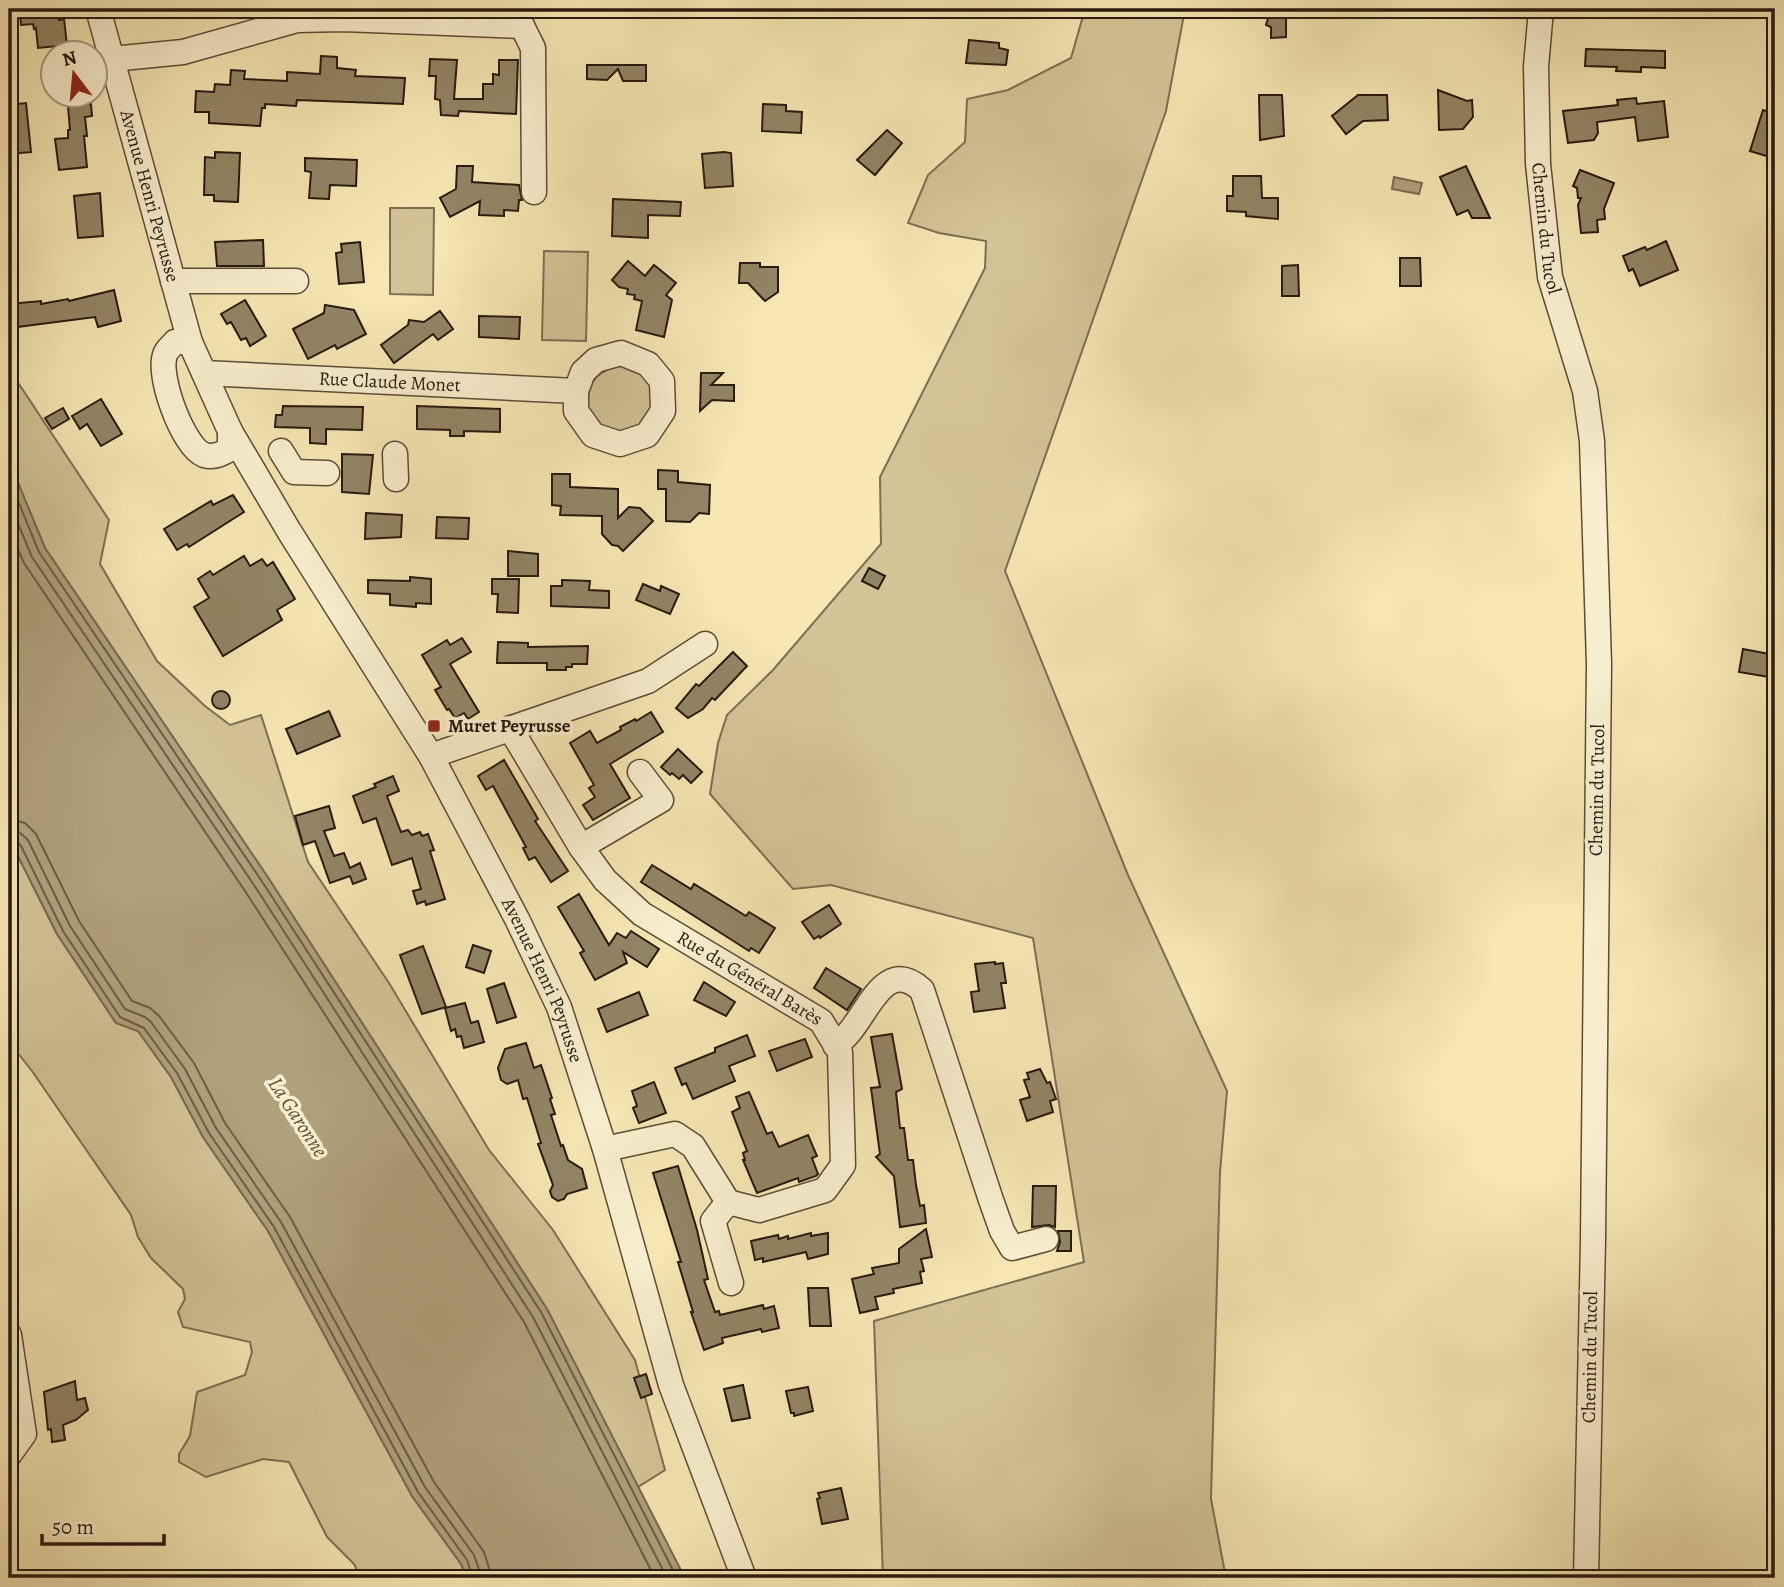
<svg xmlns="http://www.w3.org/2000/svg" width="1784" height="1587" font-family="Alegreya,serif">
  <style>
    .green { fill: #d3c497; stroke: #7c6f54; stroke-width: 2 }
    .water { fill: #afa17c; stroke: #786b51; stroke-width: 2 }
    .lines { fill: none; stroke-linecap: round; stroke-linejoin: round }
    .shore { stroke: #6a5e46; stroke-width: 2 }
    .building { fill: #928565; stroke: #261a10; stroke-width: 2 }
    .minor-casing { stroke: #5a4d39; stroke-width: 27 }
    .minor { stroke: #f9efce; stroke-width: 24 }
    .poi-dot { fill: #8f2418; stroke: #f9efce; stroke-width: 2.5 }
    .labels { text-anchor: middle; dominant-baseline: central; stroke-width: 7; stroke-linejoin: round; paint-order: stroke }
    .street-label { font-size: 19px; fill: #261a10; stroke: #f9efce }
    .poi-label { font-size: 19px; font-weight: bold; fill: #261a10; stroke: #f9efce; text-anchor: start }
    .water-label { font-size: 21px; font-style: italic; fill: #5d503b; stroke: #f9efce }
  </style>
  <rect width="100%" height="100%" fill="#f6e7b3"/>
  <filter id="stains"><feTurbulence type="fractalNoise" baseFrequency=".00286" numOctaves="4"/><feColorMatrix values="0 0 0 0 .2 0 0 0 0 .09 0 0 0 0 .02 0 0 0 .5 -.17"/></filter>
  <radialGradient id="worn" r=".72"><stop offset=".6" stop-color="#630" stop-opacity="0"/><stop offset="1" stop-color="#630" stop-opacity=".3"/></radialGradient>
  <g class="green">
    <polygon points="1085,9 1185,9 1166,111 1005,571 1128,875 1227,1091 1220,1172 1211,1499 1226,1578 883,1578 874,1321 1084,1262 1033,938 831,885 793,889 710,794 718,743 727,715 773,670 881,544 880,477 985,268 986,241 939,233 908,223 928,175 965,142 967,99 1008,90 1071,58"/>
    <polygon points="390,208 434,208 433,295 390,294"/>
    <polygon points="544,251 588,252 586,341 542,340"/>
    <path d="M617,366H629L650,377L654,422L610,438L586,410C589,385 591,374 617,366Z"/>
    <polygon points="9,369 109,520 100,564 157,661 205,706 230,725 261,715 308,862 389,983 489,1150 553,1230 635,1360 665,1470 638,1487 547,1309 267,876 45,548 9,461"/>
    <polygon points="9,842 15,850 57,934 116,1023 138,1031 171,1077 203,1137 268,1231 412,1496 461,1564 467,1578 361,1578 354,1564 327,1537 289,1462 263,1459 206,1477 179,1462 179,1454 190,1436 197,1392 245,1375 252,1352 250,1342 183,1327 178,1312 185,1299 183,1289 151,1258 138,1237 131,1215 32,1071 9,1042"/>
  </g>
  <g class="water">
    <polygon points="1394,177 1422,183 1419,194 1392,189"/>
    <polygon points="9,461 45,548 267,876 547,1309 685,1578 467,1578 461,1564 412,1496 268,1231 203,1137 171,1077 138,1031 116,1023 57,934 15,850 9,842"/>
  </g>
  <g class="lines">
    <g class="shore">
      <polyline points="9,479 39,552 261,880 541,1312 677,1578"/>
      <polyline points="9,502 32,557 254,885 533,1317 667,1578"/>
      <polyline points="9,529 24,563 245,891 524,1322 655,1578"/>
      <polyline points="9,819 25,823 36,834 79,921 132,1001 150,1008 159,1016 194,1063 225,1123 290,1217 434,1482 484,1552 492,1578"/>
      <polyline points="9,830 19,832 28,840 70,926 125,1009 145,1017 151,1022 185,1069 216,1128 281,1222 425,1487 474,1555 482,1578"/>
      <polyline points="9,838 15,839 21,846 63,931 120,1017 144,1028 177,1073 209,1133 274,1227 418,1492 467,1560 473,1578"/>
    </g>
  </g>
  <g class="building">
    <polygon points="58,9 59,20 64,19 67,45 38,48 36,28 34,29 33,24 21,25 20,12"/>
    <polygon points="1271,9 1286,9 1286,37 1271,38 1271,27 1266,25"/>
    <polygon points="969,40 999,43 999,48 1008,50 1006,65 966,63"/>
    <polygon points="1586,49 1665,51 1665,68 1641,67 1641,72 1616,71 1617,67 1585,66"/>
    <polygon points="321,56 337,57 337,68 356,70 355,76 405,78 403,104 297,100 296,106 265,104 265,108 262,108 260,126 209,123 209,112 195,112 196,91 214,92 215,84 230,85 231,70 245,71 244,79 287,81 287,72 320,74"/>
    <polygon points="430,59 457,60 454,99 483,99 483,84 493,84 493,74 499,75 499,60 518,60 516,114 459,111 458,116 441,115 440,100 435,99 436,76 429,76"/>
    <polygon points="587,65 646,65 646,81 623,81 618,69 607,80 587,79"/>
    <polygon points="1438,90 1467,101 1472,100 1473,117 1463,129 1439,130"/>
    <polygon points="67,94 86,94 86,104 91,104 92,116 85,117 87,136 84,136 87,167 59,170 55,139 68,138 68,130 70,130"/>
    <polygon points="1259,95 1282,95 1284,136 1260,140"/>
    <polygon points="1358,95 1387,95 1388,120 1363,121 1346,134 1332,116"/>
    <polygon points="1636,98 1637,104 1664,101 1668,137 1638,141 1635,117 1597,122 1598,133 1594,140 1568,143 1563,111 1618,105 1617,100"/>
    <polygon points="26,103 31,152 9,154 9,105"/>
    <polygon points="763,104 786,105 786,111 802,112 801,133 762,131"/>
    <polygon points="1763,110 1775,114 1775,150 1773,158 1750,151"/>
    <polygon points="887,130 902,143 875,175 857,160"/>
    <polygon points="215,152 240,153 238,202 214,201 214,195 204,195 205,157 215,158"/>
    <polygon points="724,152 731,153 733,186 705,188 702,154"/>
    <polygon points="305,158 357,160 356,186 330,185 329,199 309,198 311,172 305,171"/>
    <polygon points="457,166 473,166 472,182 519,185 522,200 519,200 518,211 504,210 504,216 479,215 480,201 450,217 440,198 456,189"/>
    <polygon points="1466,166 1483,203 1490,218 1472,218 1468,210 1457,215 1440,177"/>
    <polygon points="1580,170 1614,183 1604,209 1605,219 1597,220 1598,232 1581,233 1578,205 1581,198 1578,198 1577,188 1573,186"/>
    <polygon points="1233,176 1261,176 1262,198 1278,198 1278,219 1246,216 1246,212 1227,211 1227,196 1233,196"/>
    <polygon points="100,193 103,236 78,238 74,196"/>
    <polygon points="613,199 681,202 680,216 648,215 648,238 612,236"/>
    <polygon points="263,240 264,266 217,266 215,242"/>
    <polygon points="1666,241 1678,270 1640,286 1633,269 1629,271 1623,256 1645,247 1647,250"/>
    <polygon points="360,242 364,282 339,284 336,253 342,252 341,244"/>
    <polygon points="1400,258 1420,258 1421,286 1400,286"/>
    <polygon points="628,261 645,276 654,265 676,283 666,295 672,300 664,337 636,330 642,301 634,299 635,295 627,294 628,289 619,287 612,280"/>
    <polygon points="740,263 760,263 760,267 778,267 778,292 765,301 748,283 739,283"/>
    <polygon points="1298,265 1299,296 1282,296 1282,266"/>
    <polygon points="114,290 121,321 98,327 95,317 9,328 9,304 41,301 41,304 68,299 69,301"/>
    <polygon points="245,300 266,336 250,346 246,338 241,340 231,322 227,324 221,314"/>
    <polygon points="325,305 354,310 366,334 337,349 335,345 308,359 293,329 324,313"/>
    <polygon points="440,311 453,329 438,340 433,334 394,363 381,345 408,325 409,320 424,322"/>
    <polygon points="479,316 520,317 519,339 479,337"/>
    <polygon points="701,373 723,373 711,385 734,385 734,401 712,400 700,411"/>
    <polygon points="101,399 122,434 101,446 87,424 80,429 72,416"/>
    <polygon points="283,406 363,407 362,430 326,429 326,444 310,443 310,428 275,427 276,415 282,415"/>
    <polygon points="417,406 500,409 500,432 464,431 464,436 450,436 450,430 417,429"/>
    <polygon points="63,408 69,419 52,429 45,418"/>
    <polygon points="342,454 373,455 369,494 342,492"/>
    <polygon points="658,470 678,471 678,482 710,485 709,514 699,513 690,522 666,521 666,489 658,489"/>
    <polygon points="552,474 570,474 570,487 618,489 618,518 629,507 640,508 653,521 623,551 618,546 612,545 602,534 602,516 560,515 561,506 552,505"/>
    <polygon points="233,495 244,512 189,547 187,544 177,550 164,529 211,501 213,505"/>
    <polygon points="366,513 402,515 401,537 365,539"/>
    <polygon points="437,517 469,518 468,539 436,538"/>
    <polygon points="508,551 538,554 538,576 508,576"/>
    <polygon points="244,556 250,566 262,559 267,566 273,562 295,599 277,610 282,620 223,656 194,607 209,598 198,579 210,571 213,575"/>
    <polygon points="869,568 885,576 878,589 862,581"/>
    <polygon points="410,577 431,579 431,604 416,603 416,607 390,605 390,594 368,593 368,580 410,581"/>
    <polygon points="492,579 519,579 518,613 497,612 498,594 492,594"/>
    <polygon points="562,580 590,581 589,590 609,591 609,608 551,606 551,586 562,586"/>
    <polygon points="643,584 660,591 661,586 679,594 670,614 636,600"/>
    <polygon points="462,638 471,652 450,664 479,712 468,719 464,713 455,718 449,709 447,710 435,690 441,687 422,655 447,640 450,645"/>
    <polygon points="498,642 528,643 528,647 588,646 587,664 572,664 572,667 566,667 566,670 547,670 547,663 497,663"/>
    <polygon points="1743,649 1775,655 1775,678 1739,672"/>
    <polygon points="733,652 747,666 715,700 712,698 703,709 688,718 676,708 696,684 699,686"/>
    <circle cx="221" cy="700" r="9"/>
    <polygon points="329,711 340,736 297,754 286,729"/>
    <polygon points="651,712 663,732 610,764 630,798 593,820 583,805 595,797 589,788 594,785 570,743 590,731 597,743 621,730 620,727 635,719 636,721"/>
    <polygon points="678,749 702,772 691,783 683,775 679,779 672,773 670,775 661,767"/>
    <polygon points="504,760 538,819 535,821 568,871 551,882 535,857 529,860 523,848 526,847 493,786 486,790 478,776"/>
    <polygon points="393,776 399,791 387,796 401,832 408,830 412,835 420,832 422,836 428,834 434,850 430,851 445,899 426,905 425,901 417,904 413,891 421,889 412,858 392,865 376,818 363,823 353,796 376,787 374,784"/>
    <polygon points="329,806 335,828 324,831 334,856 344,853 350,868 360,863 366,879 353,884 350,876 330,883 315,841 303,845 295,816"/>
    <polygon points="652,865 691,889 694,884 746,916 749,912 775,928 759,953 751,948 749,951 641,882"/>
    <polygon points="579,894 609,945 617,933 626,938 631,931 659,949 647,967 623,952 627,963 595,980 580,953 584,951 558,907"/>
    <polygon points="829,905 841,924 820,938 819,936 814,939 802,922"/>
    <polygon points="473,945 491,951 484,973 466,967"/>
    <polygon points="423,946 446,1007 422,1014 400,955"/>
    <polygon points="995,962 995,964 1003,963 1006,983 1001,983 1005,1008 974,1012 971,992 979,991 975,964"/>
    <polygon points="826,968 861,989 847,1010 814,988"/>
    <polygon points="704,982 735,1002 726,1016 694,1000"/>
    <polygon points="504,983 516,1017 497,1023 487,989"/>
    <polygon points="639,992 648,1015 607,1032 598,1009"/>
    <polygon points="465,1003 471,1023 478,1021 484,1042 464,1048 461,1036 457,1037 455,1029 451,1031 445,1008"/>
    <polygon points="892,1034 902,1089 896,1092 900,1128 904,1128 908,1160 913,1160 916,1185 920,1206 924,1205 926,1223 900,1227 894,1176 876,1157 880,1154 871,1088 880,1087 871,1037"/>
    <polygon points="747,1035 755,1056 729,1066 735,1081 693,1099 686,1083 682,1085 675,1068 715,1052 715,1048"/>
    <polygon points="805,1039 812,1057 777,1071 769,1051"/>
    <polygon points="526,1043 534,1068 541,1065 552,1098 550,1099 555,1114 551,1115 561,1146 563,1145 568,1160 582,1169 587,1188 567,1194 564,1199 558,1201 552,1197 550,1191 553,1185 538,1144 541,1143 527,1098 523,1099 518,1080 507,1084 501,1080 498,1068 505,1049"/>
    <polygon points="1040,1069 1047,1083 1050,1082 1056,1099 1050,1101 1053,1112 1027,1121 1020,1100 1030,1097 1024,1080 1029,1079 1027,1073"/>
    <polygon points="654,1082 666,1113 639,1123 633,1108 637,1106 632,1091"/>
    <polygon points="749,1092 767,1134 772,1132 779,1147 808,1135 817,1156 812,1158 818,1174 816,1176 799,1182 798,1178 757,1193 743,1160 745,1160 743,1153 747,1151 732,1112 740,1108 736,1097"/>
    <polygon points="678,1166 697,1230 708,1279 704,1280 715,1312 719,1311 720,1315 763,1305 764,1309 774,1306 779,1328 762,1332 761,1329 722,1338 723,1343 704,1350 691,1312 693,1312 678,1262 681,1262 653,1173"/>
    <polygon points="1033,1186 1056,1186 1055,1227 1049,1225 1032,1227"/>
    <polygon points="926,1229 932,1257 921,1259 924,1271 920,1272 922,1283 893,1289 894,1293 875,1297 878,1309 860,1313 852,1279 874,1274 872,1268 899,1263 899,1249"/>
    <polygon points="1058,1231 1071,1231 1071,1251 1057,1251 1060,1242"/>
    <polygon points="811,1233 811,1236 828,1233 828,1254 808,1259 806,1252 763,1262 763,1258 755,1260 751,1241 778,1235 779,1239 788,1236 788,1239"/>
    <polygon points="808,1288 828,1288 831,1326 810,1326"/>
    <polygon points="646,1374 652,1394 641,1398 634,1378"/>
    <polygon points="75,1381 77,1400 85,1398 88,1410 76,1420 63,1425 65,1440 52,1442 51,1429 48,1430 44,1392"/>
    <polygon points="743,1385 750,1418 732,1421 724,1389"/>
    <polygon points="808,1387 813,1411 794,1416 794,1413 791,1413 786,1391"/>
    <polygon points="841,1488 848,1519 822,1524 817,1499 820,1498 818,1493"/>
  </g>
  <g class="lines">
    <defs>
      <g id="minor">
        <path id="s1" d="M98,9L190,342L230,431L289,531L431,756L517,919L559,1007L605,1149L671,1385L744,1578"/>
        <path id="s2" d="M1541,9L1536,67L1538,164L1550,277L1585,391L1592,441L1599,664L1593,1240L1586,1578"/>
        <polyline points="522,26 533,48 534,192"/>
        <polyline points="112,59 183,52 297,20 343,19 522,26"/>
        <polyline points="173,281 296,281"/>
        <path d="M190,342H175C172,346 166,350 165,355C157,375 183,447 204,455C214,458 221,454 230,449V431"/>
        <path id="s3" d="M204,373L576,391V411L593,435L620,444L647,435L663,411L662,381L648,364L621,353L596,360L583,372L576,391"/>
        <polyline points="281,451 294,472 327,473"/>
        <polyline points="395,454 396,479"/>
        <path id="s4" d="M510,728L581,847L605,880L642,914L821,1021L840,1052L843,1165L825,1190L759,1210L728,1202L693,1146L675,1134L605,1149"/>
        <polyline points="431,756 648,681 705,644"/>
        <polyline points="581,847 661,800 640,772"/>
        <path d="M835,1045C866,1028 879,952 922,990L991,1200L1002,1231L1012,1248L1046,1239"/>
        <polyline points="728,1202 713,1221 731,1283"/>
        <polyline points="9,1335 24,1434 9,1455"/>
      </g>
    </defs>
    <use href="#minor" class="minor-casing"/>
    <use href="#minor" class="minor"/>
  </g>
  <rect class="poi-dot" x="427" y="719" width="14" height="14" rx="3.5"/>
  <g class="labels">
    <g class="street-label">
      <text stroke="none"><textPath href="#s1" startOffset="194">Avenue Henri Peyrusse</textPath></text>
      <text stroke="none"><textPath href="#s2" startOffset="220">Chemin du Tucol</textPath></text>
      <text stroke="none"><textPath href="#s3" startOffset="186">Rue Claude Monet</textPath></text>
      <text transform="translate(1597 790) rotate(-89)">Chemin du Tucol</text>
      <text stroke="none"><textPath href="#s1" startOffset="1076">Avenue Henri Peyrusse</textPath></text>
      <text stroke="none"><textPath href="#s4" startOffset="355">Rue du Général Barès</textPath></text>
      <text transform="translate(1590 1357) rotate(-89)">Chemin du Tucol</text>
    </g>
    <g class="poi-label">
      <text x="448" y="726">Muret Peyrusse</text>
    </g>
    <g class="water-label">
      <text transform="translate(298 1117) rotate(57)">La Garonne</text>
    </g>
  </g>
  <rect width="1784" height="1587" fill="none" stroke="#f6e7b3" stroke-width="35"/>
  <rect x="10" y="10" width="1763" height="1566" fill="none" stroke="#261a10" stroke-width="3.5"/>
  <rect x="18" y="18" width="1749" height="1552" fill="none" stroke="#261a10" stroke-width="2"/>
  <g transform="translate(74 74) rotate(344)"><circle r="33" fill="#f9efce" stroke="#a59a82" stroke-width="2"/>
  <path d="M0-5L12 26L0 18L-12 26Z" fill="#8f2418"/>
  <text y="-10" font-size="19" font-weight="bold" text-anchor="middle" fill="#261a10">N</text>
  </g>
  <path d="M42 1534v10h122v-10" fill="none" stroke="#261a10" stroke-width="3.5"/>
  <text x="52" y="1534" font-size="21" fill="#261a10" stroke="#f9efce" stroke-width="5" paint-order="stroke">50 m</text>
  <rect width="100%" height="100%" filter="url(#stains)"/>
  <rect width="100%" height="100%" fill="url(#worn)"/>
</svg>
